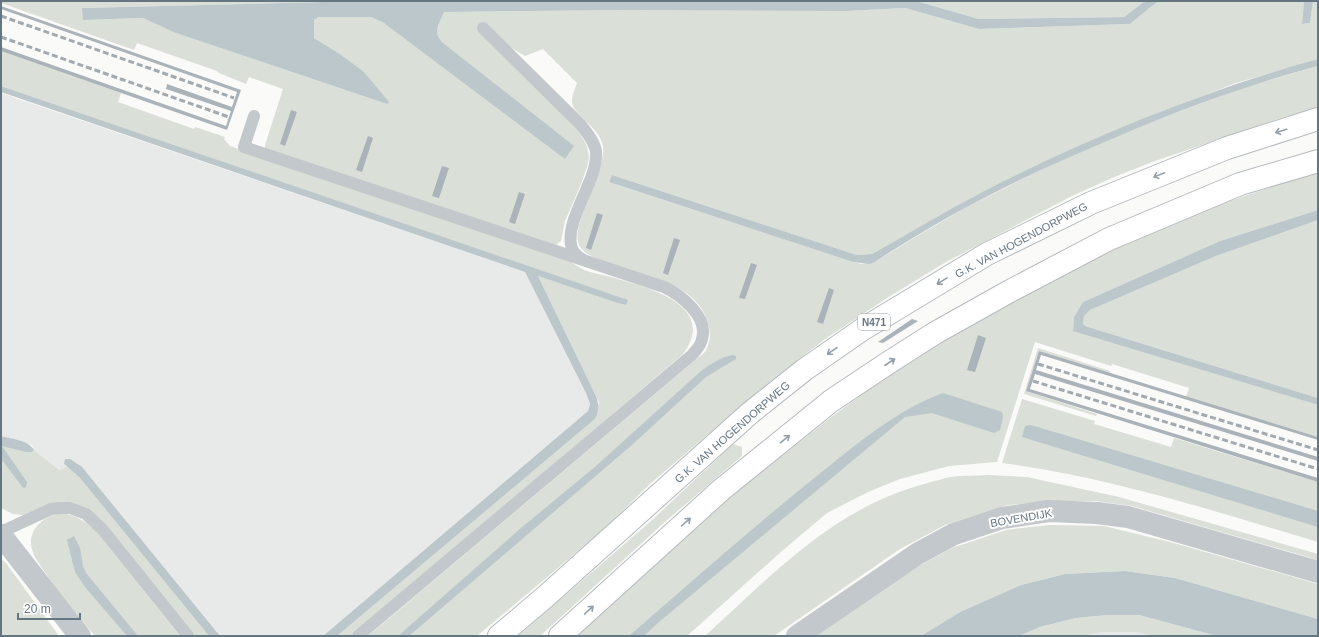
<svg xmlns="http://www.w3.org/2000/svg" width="1319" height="637" font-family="Helvetica,sans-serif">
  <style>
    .built { fill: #e8e9e9 }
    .green { fill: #dadfd7 }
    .water { fill: #bbc7cb }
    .building { fill: #aab3b9 }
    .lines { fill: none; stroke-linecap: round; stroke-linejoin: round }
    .primary-casing { stroke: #b5babe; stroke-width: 24 }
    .service { stroke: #c3c8cc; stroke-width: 12 }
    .minor { stroke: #c3c8cc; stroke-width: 22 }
    .tertiary { stroke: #c3c8cc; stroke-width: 22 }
    .primary { stroke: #fff; stroke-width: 22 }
    .rail { stroke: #a2aab0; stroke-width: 3; stroke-dasharray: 6 3; stroke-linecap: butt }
    .oneway { stroke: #939fa8 }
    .labels { text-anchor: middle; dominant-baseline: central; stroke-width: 4; stroke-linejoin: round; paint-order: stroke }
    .shield { fill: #fff; stroke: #939fa8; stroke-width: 1 }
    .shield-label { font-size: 10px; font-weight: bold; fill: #657683 }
    .street-label { font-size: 11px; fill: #657683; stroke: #fff }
  </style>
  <rect width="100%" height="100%" fill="#fafaf8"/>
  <g class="built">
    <polygon points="1,93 525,272 586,393 590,404 588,411 323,636 220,636 82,467 64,464 67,467 61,470 34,450 32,445 1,436"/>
    <polygon points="1127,625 1167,636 1046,636"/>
  </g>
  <g class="green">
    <path d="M1,1H365L83,8V20L143,18L173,32L387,104L363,71L340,54L314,38V20L318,16L371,17L384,23L443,43C432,32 439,25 444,12L620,10L847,11L905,8L979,29L1130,24L1157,2L1304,1L1302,24L1310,23L1313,1H1318V59L1236,83L1155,114L967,201L872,254L857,255L612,175L609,182L853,262L862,264L875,262L917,236L969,206L1067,157L1157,120L1239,89L1318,66V108L1281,118L1155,161L1119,175L1074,195L946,262L887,298L825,339L773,379L651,483L604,529L477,636H368L705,352C711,341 711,334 708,323C699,291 667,282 639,273C624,268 608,263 593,257C588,254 582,251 579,245C571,225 600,176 603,154C607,129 572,117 572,101C572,95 575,89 577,83L543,49L525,56L505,44L577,129L587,146L589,158L587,167L581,184L565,221L561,241L556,245L265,149V145L283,89L249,77L246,84L219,73L217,71L137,43L134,50L1,3Z"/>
    <polygon points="916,1 1145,1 1124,17 979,19"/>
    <path d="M1,51L121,93L118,102L194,129L195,127L225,137L224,139L230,146L571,262C577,266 583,270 590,272C597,274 604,275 611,277C646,287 721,305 682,355L351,636H337L595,419L599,402L596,396L538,276L617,303L626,305L627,300L1,86Z"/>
    <polygon points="1318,171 1318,210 1220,241 1083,302 1074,317 1073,330 1318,405 1318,437 1186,397 1189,388 1112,364 1111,366 1035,342 997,462 949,466 900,479 868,492 827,513 782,551 687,636 575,636 726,500 830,418 898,368 982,317 1069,270 1155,230 1224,203"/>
    <polygon points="1318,220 1318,398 1085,326 1083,324 1084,316 1090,310 1216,256"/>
    <polygon points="1038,348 1110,371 1109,374 1039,351 1026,391 1097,414 1096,416 1024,394"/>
    <path d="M1022,399L1095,421L1094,424L1171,447L1174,438L1318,482V542C1214,511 1110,477 1002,463Z"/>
    <polygon points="733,444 742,447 742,456 667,520 540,636 518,636 650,522"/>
    <polygon points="3,445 32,452 34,450 60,470 67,467 80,478 209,636 194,636 119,543 88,509 24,515 13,514 1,508 1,459 23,488 2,446"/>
    <path d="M988,475L1027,477L1119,497L1318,554V560L1132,506L1095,501H1058L1008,505L945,525L900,549L774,636H705C773,574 836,506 928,483C936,481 944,478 951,477C963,475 976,476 988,475Z"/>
    <path d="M61,513C77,515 86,522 98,533L180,636H95C77,614 58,592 42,568C39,563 34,557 33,552C25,532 42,516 61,513Z"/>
    <polygon points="1049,525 1104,526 1174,543 1318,584 1318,619 1175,578 1125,571 1065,574 1021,585 960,612 921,636 812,636 902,575 952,548 1006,530"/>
    <polygon points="1,559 6,563 59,636 1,636"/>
    <polygon points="1107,615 1139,615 1217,636 1153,636 1136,632 1100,632 1085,636 1019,636 1040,627 1076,618"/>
  </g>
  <g class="water">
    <path d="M365,1H916L979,19L1124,17L1145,1H1188L1157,2L1130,24L979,29L905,8L847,11L620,10L444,12C439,25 432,32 443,43L574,146L565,159L384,23L371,17H318L314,20V38L340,54L363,71L389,102L387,104L173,32L143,18L83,20L82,8Z"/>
    <polygon points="1304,1 1313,1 1310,23 1302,24"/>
    <path d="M1318,59V66C1250,84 1184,108 1119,136C1034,171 951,211 875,262L869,264L853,262L609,182L612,175L857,255L872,254C915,230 958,204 1002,182C1103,132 1209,89 1318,59Z"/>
    <path d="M1,86L628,300L626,305L617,303L538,276L596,396C599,404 599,410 595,419L337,636H323L588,411L590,404L586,393L525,272L1,92Z"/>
    <polygon points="1318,210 1318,220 1216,256 1090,310 1084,316 1083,324 1085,326 1318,398 1318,405 1073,331 1074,317 1083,302 1220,241"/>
    <path d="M733,355L736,356V359L706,377L633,444L409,636H398L521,528L596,466L701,371C711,364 721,357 733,355Z"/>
    <path d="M943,393L1002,412L1003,417L1000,430L994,433L932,413L905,417L659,622L644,636H629C691,582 753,527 817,476C854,446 898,409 943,393Z"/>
    <polygon points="1031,425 1318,511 1318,527 1022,437 1025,426"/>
    <path d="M1,436C11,439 29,440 34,450L32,452H26L2,446L27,482L26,487L23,488L1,459Z"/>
    <polygon points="65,459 70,459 82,467 220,636 209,636 80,478 64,464"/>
    <polygon points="74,536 80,548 83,566 86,573 138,636 127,636 85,587 75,572 67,540"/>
    <polygon points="1125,571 1175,578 1318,619 1318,636 1217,636 1139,615 1107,615 1076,618 1040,627 1019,636 921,636 960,612 1021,585 1065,574"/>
  </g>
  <g class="building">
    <polygon points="1,6 241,90 227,130 1,51 1,47 226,126 231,111 166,89 167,84 232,107 237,92 1,9"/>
    <polygon points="291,110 297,112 285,146 280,144"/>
    <polygon points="368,136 373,138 362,172 356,170"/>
    <polygon points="442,166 449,168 439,198 432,196"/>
    <polygon points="519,192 525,194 515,224 509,222"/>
    <polygon points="597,213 603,215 591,250 586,248"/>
    <polygon points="674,238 680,240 668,275 663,273"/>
    <polygon points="751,263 757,265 745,299 739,298"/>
    <polygon points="829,288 834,290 823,324 817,322"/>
    <polygon points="912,319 918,321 883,343 878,342"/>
    <polygon points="978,335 986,338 975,372 967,370"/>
    <polygon points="1039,351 1318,437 1318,440 1041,355 1036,370 1318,457 1318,461 1035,374 1030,389 1318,478 1318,482 1026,391"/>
  </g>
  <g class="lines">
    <defs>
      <g id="primary">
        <polyline points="499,636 545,597 750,413 804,370 863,329 987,254 1091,203 1227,148 1318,119"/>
        <polyline points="560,636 721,490 831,401 888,363 935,333 1010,291 1109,239 1240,184 1318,161"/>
      </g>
    </defs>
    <use href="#primary" class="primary-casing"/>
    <g class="service">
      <path d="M483,28L581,125C587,133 595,142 596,152C598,180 566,217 571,245C572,252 577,256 582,259"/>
      <path d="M254,116L244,147L664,287C681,295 709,317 702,339C701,346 696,350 692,355L358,636"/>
      <polyline points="1,532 51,509 59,508 70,508 86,514 102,529 115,545 188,636"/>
    </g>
    <polyline class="minor" points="797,636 917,554 954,534 1002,518 1049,511 1097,513 1128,517 1318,572"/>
    <polyline class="tertiary" points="1,535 80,636"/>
    <use href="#primary" class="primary"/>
    <g class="rail">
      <polyline points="1,16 234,98"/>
      <polyline points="1,37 229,117"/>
      <polyline points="1038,364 1318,450"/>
      <polyline points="1033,381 1318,469"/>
    </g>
  </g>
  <defs><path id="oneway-shaft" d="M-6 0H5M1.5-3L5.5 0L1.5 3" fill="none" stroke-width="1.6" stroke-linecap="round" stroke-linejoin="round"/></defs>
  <g class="oneway">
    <use href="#oneway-shaft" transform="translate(1281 131) rotate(163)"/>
    <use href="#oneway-shaft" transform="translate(1159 175) rotate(158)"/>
    <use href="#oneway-shaft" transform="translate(942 281) rotate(149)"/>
    <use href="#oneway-shaft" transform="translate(832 351) rotate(145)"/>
    <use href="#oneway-shaft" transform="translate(890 362) rotate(-33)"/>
    <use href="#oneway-shaft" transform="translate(785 439) rotate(-39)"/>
    <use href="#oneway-shaft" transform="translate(686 522) rotate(-42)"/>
    <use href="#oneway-shaft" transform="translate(589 610) rotate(-42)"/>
  </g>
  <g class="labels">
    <rect class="shield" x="858" y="314" width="32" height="16" rx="3"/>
    <g class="shield-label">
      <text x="874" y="322">N471</text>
    </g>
    <g class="street-label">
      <text transform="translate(1021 240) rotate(-28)">G.K. VAN HOGENDORPWEG</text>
      <text transform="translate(732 432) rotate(-41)">G.K. VAN HOGENDORPWEG</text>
      <text transform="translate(1021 518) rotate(-10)">BOVENDIJK</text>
    </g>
  </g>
  <rect width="1319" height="637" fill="none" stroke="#657683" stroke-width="4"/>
  <path d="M18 613v6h62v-6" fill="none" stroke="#657683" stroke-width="2"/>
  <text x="24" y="613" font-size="12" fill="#657683" stroke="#ffffff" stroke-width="3" paint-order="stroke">20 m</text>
</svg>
